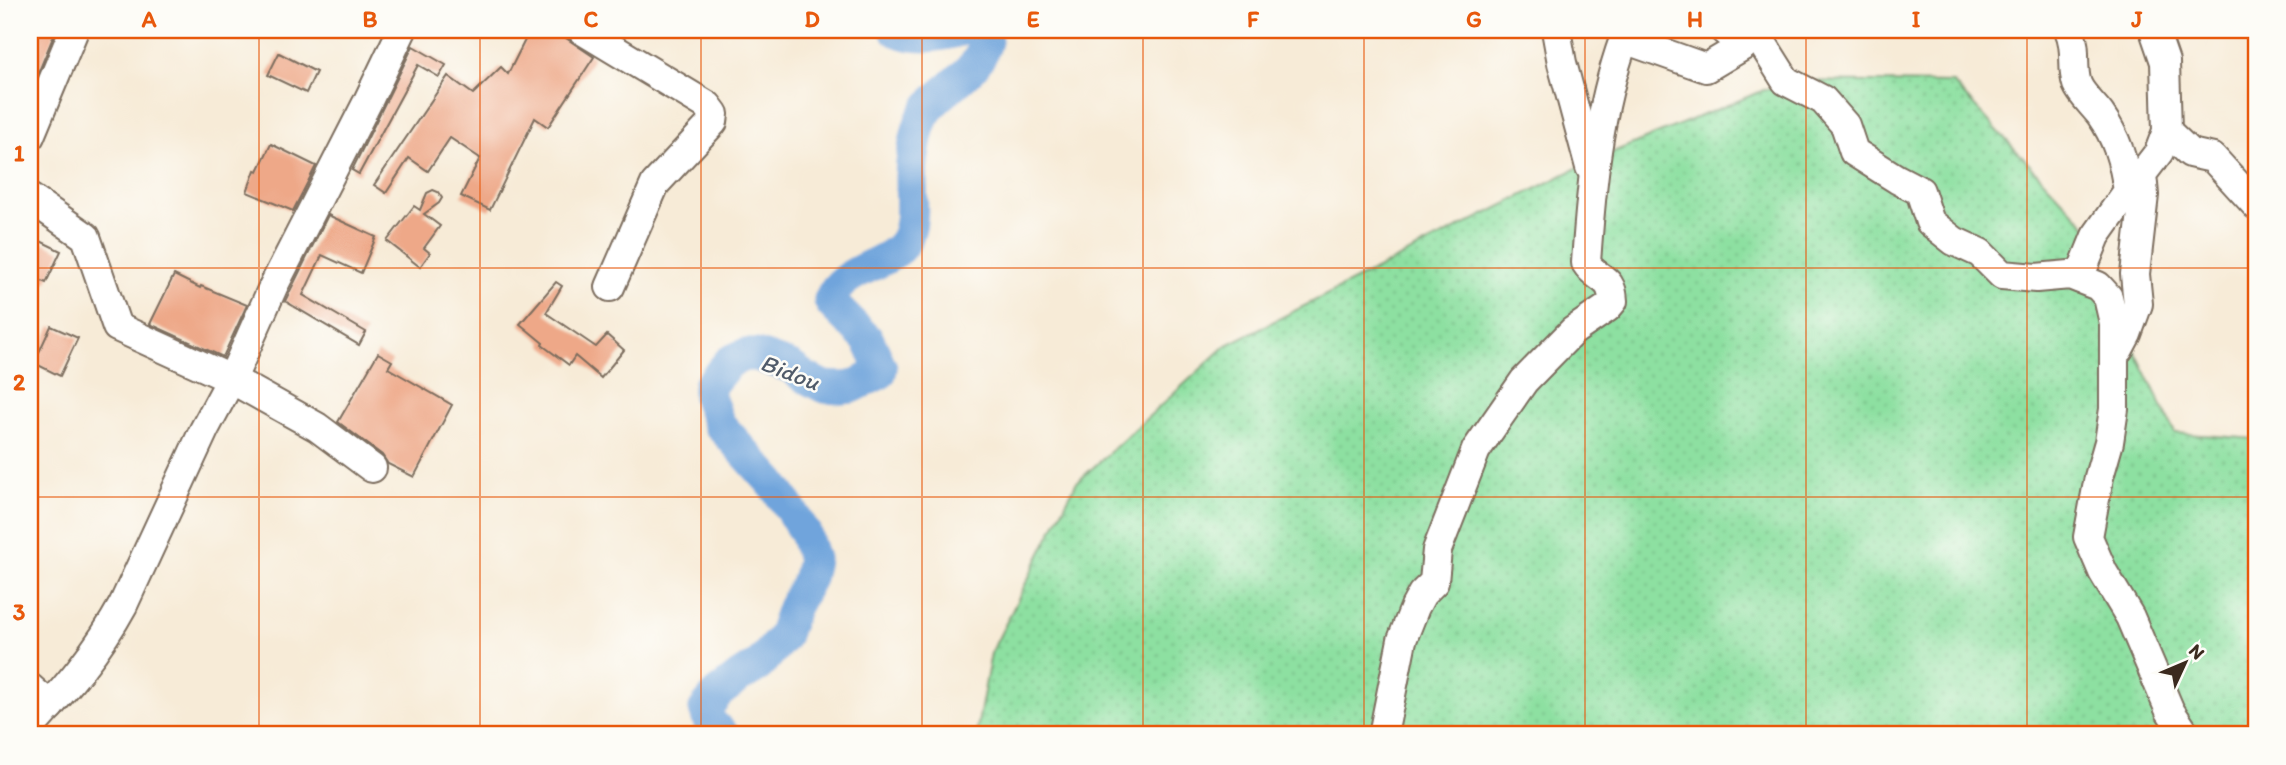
<svg xmlns="http://www.w3.org/2000/svg" width="2286" height="765" font-family="Itim,sans-serif">
  <style>
    .grass { fill: url(#grass-dots); stroke: #648560; stroke-width: 2 }
    .lines { fill: none; stroke-linecap: round; stroke-linejoin: round }
    .river { stroke: #70a4dc; stroke-width: 33 }
    .building { fill: #eea888 }
    .minor-casing { stroke: #7d6e5f; stroke-width: 32 }
    .minor { stroke: #fff; stroke-width: 28 }
    .grid { fill: none; stroke: #e8590c; stroke-width: 2; stroke-opacity: 0.55 }
    .labels { text-anchor: middle; dominant-baseline: central; stroke-width: 5; stroke-linejoin: round; paint-order: stroke }
    .water-label { font-size: 24px; font-style: italic; fill: #505b6a; stroke: #fdfcf7 }
    .neatline { fill: none; stroke: #e8590c; stroke-width: 2.5 }
    .grid-label { font-size: 23px; text-anchor: middle; font-weight: bold; fill: #e8590c }
  </style>
  <defs>
    <pattern id="grass-dots" width="8" height="8" patternUnits="userSpaceOnUse" patternTransform="scale(1.75)"><rect width="8" height="8" fill="#8de0a1"/><path d="M2 2h.1M6 6h.1" fill="none" stroke="#7bc08a" stroke-width="1.8" stroke-linecap="round"/></pattern>
  </defs>
  <rect width="100%" height="100%" fill="#fdfcf7"/>
  <filter id="ink" filterUnits="userSpaceOnUse"><feTurbulence type="fractalNoise" baseFrequency=".0143" numOctaves="2"/><feDisplacementMap in="SourceGraphic" scale="14" xChannelSelector="R" yChannelSelector="G"/><feConvolveMatrix kernelMatrix="1 2 1 2 8 2 1 2 1" color-interpolation-filters="sRGB"/></filter>
  <filter id="wash" filterUnits="userSpaceOnUse"><feTurbulence type="fractalNoise" baseFrequency=".00686" numOctaves="4" result="noise"/><feDisplacementMap in="SourceGraphic" scale="28" xChannelSelector="R" yChannelSelector="G"/><feGaussianBlur stdDeviation="1.57" result="paint"/><feColorMatrix in="noise" values="0 0 0 0 0 0 0 0 0 0 0 0 0 0 0 0 0 1.4 0 .05"/><feComposite in="paint" operator="in"/></filter>
  <g filter="url(#wash)">
    <rect width="100%" height="100%" fill="#f7ebd7"/>
    <polygon class="grass" points="1786,81 1953,83 2096,236 2089,256 2175,433 2256,439 2256,735 976,735 991,653 1076,483 1227,345 1589,162"/>
    <g class="lines">
      <g class="river">
        <path d="M896,30C918,40 938,36 961,30"/>
        <path d="M723,735L709,721L705,709L718,693L739,677L759,665L783,637L793,608L809,578L813,559L805,533L787,504L772,483L719,424L709,397V386L729,362L744,355H756L791,367L803,376L824,387L842,388L852,387L880,373L881,368L868,340L832,304L830,300C842,267 889,267 905,241C915,224 911,197 911,178C911,164 916,131 922,119C936,89 978,77 986,41L977,30"/>
      </g>
    </g>
    <g id="blocks">
      <g class="building">
        <polygon points="30,30 56,30 30,93"/>
        <polygon points="530,30 554,30 594,57 548,127 535,118 490,210 461,196 480,158 450,138 428,171 409,158 386,193 374,185 448,76 473,94 501,67 508,74"/>
        <polygon points="413,46 446,65 439,77 418,65 359,174 352,170"/>
        <polygon points="279,53 316,72 306,93 268,75"/>
        <polygon points="271,144 316,166 293,211 247,192 255,170 258,171"/>
        <polygon points="433,190 438,192 442,198 439,203 424,214 440,226 424,248 430,253 420,267 387,241 414,206 420,210 427,193"/>
        <polygon points="328,215 376,237 361,273 322,255 303,295 366,332 359,345 285,301"/>
        <polygon points="30,236 61,251 46,283 30,276"/>
        <polygon points="174,275 200,288 201,286 247,305 223,357 150,324"/>
        <polygon points="556,282 562,286 546,313 596,347 607,335 624,350 601,378 575,356 569,365 542,345 543,343 520,324"/>
        <polygon points="51,326 78,338 60,376 34,363"/>
        <polygon points="378,353 392,361 388,368 452,405 414,477 388,464 382,455 338,422"/>
      </g>
    </g>
  </g>
  <g filter="url(#ink)">
    <use href="#blocks" fill-opacity="0" stroke="#7d6e5f" stroke-width="2"/>
    <g class="lines">
      <defs>
        <g id="minor">
          <polyline points="582,30 708,106 714,114 713,122 655,184 610,287"/>
          <polyline points="1556,30 1562,63 1590,167"/>
          <polyline points="1754,30 1786,81 1823,100 1845,125 1854,152 1897,179 1920,191 1930,222 1954,241 1980,253 2002,275 2036,278 2070,275 2098,286 2108,297 2114,323 2114,409 2109,442 2099,477 2088,537 2103,572 2130,617 2170,711 2186,735"/>
          <path d="M2069,30C2078,49 2071,66 2077,84C2081,94 2093,105 2100,114C2117,138 2124,162 2128,191L2096,236L2079,278"/>
          <polyline points="2167,131 2190,153 2213,158 2256,205"/>
          <polyline points="30,136 74,30"/>
          <polyline points="30,198 86,237 117,327 231,379 317,427 372,468"/>
          <polyline points="2119,349 2127,334 2138,304 2135,274 2144,195 2142,174 2159,152 2167,131 2165,62 2154,30"/>
          <polyline points="30,688 50,706"/>
          <path d="M30,728C65,689 98,651 123,605L204,430L235,372L273,287L367,103L402,30"/>
          <path d="M1383,735L1402,640L1415,607L1422,594L1434,582L1437,550L1476,450L1524,381L1573,331L1607,308L1613,301C1612,275 1597,281 1586,263C1591,188 1598,111 1624,39L1706,68L1743,46L1724,30"/>
        </g>
      </defs>
      <use href="#minor" class="minor-casing"/>
      <use href="#minor" class="minor"/>
    </g>
  </g>
  <path class="grid" d="M259,30V735M480,30V735M701,30V735M922,30V735M1143,30V735M1364,30V735M1585,30V735M1806,30V735M2027,30V735M30,268H2256M30,497H2256"/>
  <g class="labels">
    <g class="water-label">
      <text transform="translate(790 372) rotate(21)">Bidou</text>
    </g>
  </g>
  <rect width="2286" height="765" fill="none" stroke="#fdfcf7" stroke-width="77"/>
  <g transform="translate(2185 663) rotate(46)" stroke="#fdfcf7" stroke-width="5" paint-order="stroke">
  <path d="M0-5L12 26L0 18L-12 26Z" fill="#3b2a1e"/>
  <text y="-10" font-size="19" font-weight="bold" text-anchor="middle" fill="#3b2a1e">N</text>
  </g>
  <rect x="38" y="38" width="2210" height="688" class="neatline"/>
  <g class="grid-label">
    <text x="149" y="27">A</text>
    <text x="370" y="27">B</text>
    <text x="591" y="27">C</text>
    <text x="812" y="27">D</text>
    <text x="1033" y="27">E</text>
    <text x="1253" y="27">F</text>
    <text x="1474" y="27">G</text>
    <text x="1695" y="27">H</text>
    <text x="1916" y="27">I</text>
    <text x="2137" y="27">J</text>
    <text x="19" y="161">1</text>
    <text x="19" y="390">2</text>
    <text x="19" y="620">3</text>
  </g>
</svg>
